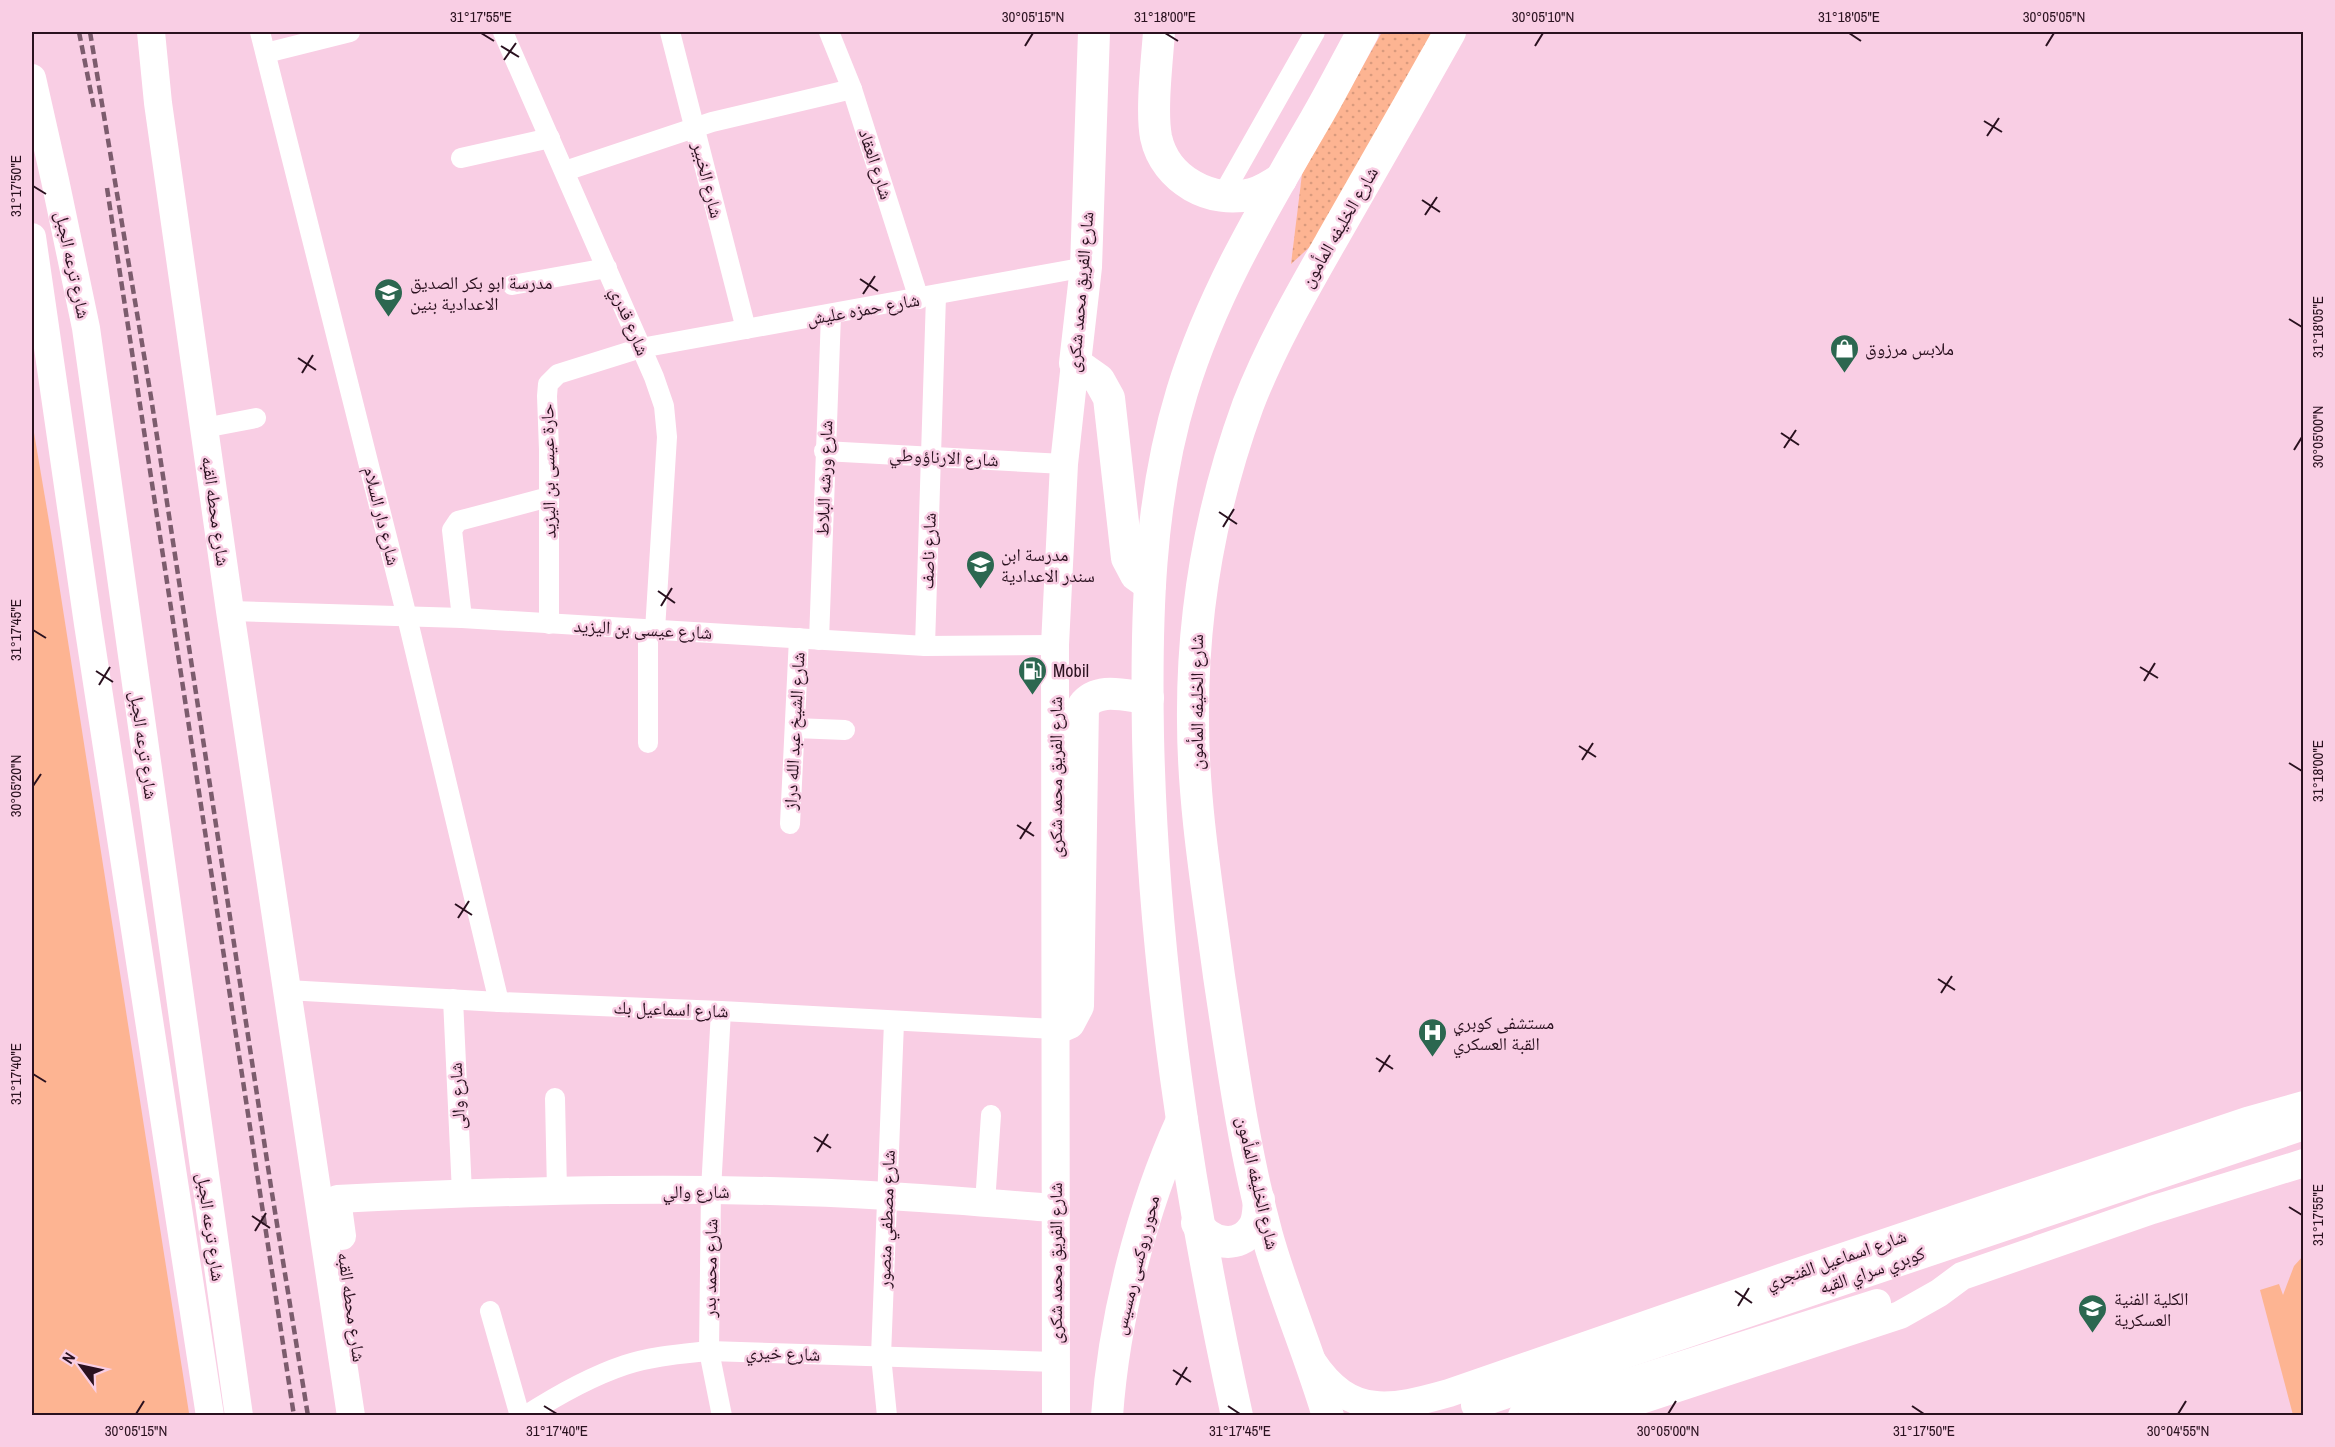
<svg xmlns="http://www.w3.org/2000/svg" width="2335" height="1447" font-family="'Archivo Narrow','Noto Naskh Arabic',sans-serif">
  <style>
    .grass { fill: url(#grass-dots) }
    .garden { fill: #fdb492 }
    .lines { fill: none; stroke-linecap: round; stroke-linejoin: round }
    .street { stroke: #fff; stroke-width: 20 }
    .secondary { stroke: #fff; stroke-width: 28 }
    .primary { stroke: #fff; stroke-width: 32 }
    .rail { stroke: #7c5c6d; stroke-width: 4.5; stroke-dasharray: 9 4.5; stroke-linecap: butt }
    .ticks { fill: none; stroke: #2a111f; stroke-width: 2 }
    .labels { text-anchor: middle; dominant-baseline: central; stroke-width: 5; stroke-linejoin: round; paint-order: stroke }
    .street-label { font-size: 18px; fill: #2a111f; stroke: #f9cee4 }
    .poi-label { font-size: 18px; fill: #2a111f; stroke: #f9cee4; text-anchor: start }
    .neatline { fill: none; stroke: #2a111f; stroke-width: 2 }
    .ticks-label { font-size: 15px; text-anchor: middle; fill: #2a111f }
  </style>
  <defs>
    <pattern id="grass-dots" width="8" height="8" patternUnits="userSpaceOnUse" patternTransform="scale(1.5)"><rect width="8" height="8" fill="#fdb492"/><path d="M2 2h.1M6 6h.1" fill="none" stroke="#d99a7d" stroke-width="1.8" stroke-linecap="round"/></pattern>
  </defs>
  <rect width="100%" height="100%" fill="#f9cee4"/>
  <polygon class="grass" points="1382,32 1439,32 1324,234 1291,264 1302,174"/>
  <g class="garden">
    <polygon points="32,421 51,533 189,1413 32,1413"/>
    <polygon points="2303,1256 2303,1415 2293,1415 2260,1290 2279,1284 2283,1295 2294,1266"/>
  </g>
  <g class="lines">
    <g class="street">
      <polyline points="260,32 407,617 499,1002"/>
      <polyline points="503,32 654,377 664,406 667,437 655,630"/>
      <polyline points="670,32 746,329"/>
      <polyline points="829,32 852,89 919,299"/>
      <polyline points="266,53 350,32"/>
      <polyline points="461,158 550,138"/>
      <polyline points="565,171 712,122 852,89"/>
      <polyline points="1222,196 1315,32"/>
      <polyline points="512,285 607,268"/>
      <polyline points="204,428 256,418"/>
      <polyline points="824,451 1064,464"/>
      <polyline points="230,611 462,618 925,646 1055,645"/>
      <polyline points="462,618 452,530 458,521 549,497"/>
      <polyline points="549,624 549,450 547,396 548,384 558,374 641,348 1086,267"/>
      <polyline points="648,630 648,743"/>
      <polyline points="819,640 831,315"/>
      <polyline points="925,646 936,296"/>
      <polyline points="795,728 845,730"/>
      <polyline points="790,824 799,638"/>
      <polyline points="287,990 499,1002 721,1011 1055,1029"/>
      <polyline points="453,999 462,1193"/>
      <polyline points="721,1011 711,1190 709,1351 722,1416"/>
      <polyline points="555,1098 557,1191"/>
      <polyline points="985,1203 991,1115"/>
      <polyline points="490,1311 520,1416"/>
      <path d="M525,1416C556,1396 589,1377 625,1365C652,1356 681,1354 709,1351L1056,1362"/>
      <polyline points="887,1416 881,1356 894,1022"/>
    </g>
    <g class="secondary">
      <polyline points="151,32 158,103 230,611 351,1416"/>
      <polyline points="32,78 55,180 86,328 239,1416"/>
      <polyline points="32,237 88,624 210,1416"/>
      <path d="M342,1236L337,1199C520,1190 704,1185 887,1196C943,1199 999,1204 1055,1208"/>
      <path d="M1312,1361C1350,1419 1392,1409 1449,1393L1792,1274L2247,1121L2304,1105"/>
      <polyline points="1475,1405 2304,1126"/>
      <polyline points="1056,1416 1055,645 1064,464 1075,363"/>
      <polyline points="1522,1416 1877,1303"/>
      <polyline points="1592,1416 1900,1315 1939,1293 1962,1276 2152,1210 2304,1163"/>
    </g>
    <g class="primary">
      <polyline points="1094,32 1086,267 1075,363 1099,380 1109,398 1127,558 1136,575 1150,585"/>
      <path d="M1159,32C1157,61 1151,110 1156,137C1165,180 1212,205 1252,194C1263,191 1272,185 1281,179"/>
      <path d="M1055,1029L1069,1023L1078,1006L1083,706C1098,686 1126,696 1148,698"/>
      <path d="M1197,1223C1208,1244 1239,1250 1253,1228C1259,1220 1258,1209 1259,1200"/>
      <path d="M1107,1416C1114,1318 1142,1208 1182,1120"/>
      <path d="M1237,1416C1188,1192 1153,965 1148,736C1146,621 1148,503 1182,392C1212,294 1264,208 1315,120C1332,91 1347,61 1363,32"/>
      <path d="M1328,1416C1310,1355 1284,1296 1267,1235C1244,1151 1232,1062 1219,976C1208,893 1193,804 1193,721C1192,613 1211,506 1248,405C1272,343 1305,287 1338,229C1376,163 1413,98 1450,32"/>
    </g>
    <g class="rail">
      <polyline points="79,32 94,108"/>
      <polyline points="90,32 151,397 271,1187 308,1416"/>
      <polyline points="107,188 294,1416"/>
    </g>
  </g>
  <path class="ticks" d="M481,33L494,41M1165,33L1178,41M1849,33L1861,41M501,46L519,57M1025,46L1033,33M1535,46L1543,33M2046,46L2054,33M504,60L516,43M1984,121L2002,132M1987,136L1999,118M33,186L46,194M1422,200L1440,212M1425,215L1437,197M860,279L878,291M863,294L875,276M2289,319L2302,327M298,358L316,370M302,373L313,355M1781,433L1799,445M1784,448L1796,430M2294,450L2302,437M1219,512L1237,524M1223,527L1234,509M658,591L675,603M661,606L672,588M33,630L46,638M2140,667L2158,678M96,671L113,682M2144,681L2155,663M99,685L110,667M1579,746L1596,757M1582,760L1593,743M2289,763L2302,771M33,786L41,774M1017,825L1034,836M1020,839L1031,822M455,904L472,915M458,918L469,901M1938,979L1955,990M1941,993L1952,976M1376,1058L1393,1069M1379,1072L1390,1055M33,1074L46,1082M814,1137L831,1148M817,1152L828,1134M2289,1207L2302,1215M252,1216L270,1228M255,1231L266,1213M1735,1291L1752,1303M1738,1306L1749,1288M1173,1370L1191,1382M1176,1385L1187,1367M544,1406L557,1414M1228,1406L1240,1414M1912,1406L1924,1414M136,1414L144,1401M1668,1414L1676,1401M2178,1414L2186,1401"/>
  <defs>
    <symbol id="school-pin" viewBox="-11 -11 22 30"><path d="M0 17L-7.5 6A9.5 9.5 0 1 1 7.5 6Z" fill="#2c6750" stroke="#f9cee4"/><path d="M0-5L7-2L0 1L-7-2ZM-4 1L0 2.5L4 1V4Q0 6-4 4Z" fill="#fff"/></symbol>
    <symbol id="shop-pin" viewBox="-11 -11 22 30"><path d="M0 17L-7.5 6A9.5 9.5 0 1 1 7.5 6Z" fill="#2c6750" stroke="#f9cee4"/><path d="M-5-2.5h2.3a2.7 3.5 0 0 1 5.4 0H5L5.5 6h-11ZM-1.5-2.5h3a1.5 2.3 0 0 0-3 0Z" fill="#fff"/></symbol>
    <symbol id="fuel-pin" viewBox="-11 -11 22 30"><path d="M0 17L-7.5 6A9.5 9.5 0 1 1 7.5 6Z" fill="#2c6750" stroke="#f9cee4"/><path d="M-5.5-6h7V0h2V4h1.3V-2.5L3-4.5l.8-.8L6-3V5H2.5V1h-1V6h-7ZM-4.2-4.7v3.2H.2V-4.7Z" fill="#fff"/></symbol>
    <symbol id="hospital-pin" viewBox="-11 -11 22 30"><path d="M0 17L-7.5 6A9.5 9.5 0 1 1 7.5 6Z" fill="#2c6750" stroke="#f9cee4"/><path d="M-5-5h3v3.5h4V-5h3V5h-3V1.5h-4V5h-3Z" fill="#fff"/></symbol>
    <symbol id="university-pin" viewBox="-11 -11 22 30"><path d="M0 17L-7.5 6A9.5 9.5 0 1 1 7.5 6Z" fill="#2c6750" stroke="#f9cee4"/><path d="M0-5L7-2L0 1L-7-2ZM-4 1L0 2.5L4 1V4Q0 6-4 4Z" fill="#fff"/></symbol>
  </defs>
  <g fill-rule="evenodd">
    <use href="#school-pin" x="372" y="276" width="33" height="45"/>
    <use href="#shop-pin" x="1828" y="332" width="33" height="45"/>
    <use href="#school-pin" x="964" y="548" width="33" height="45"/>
    <use href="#fuel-pin" x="1016" y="654" width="33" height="45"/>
    <use href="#hospital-pin" x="1416" y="1016" width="33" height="45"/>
    <use href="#university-pin" x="2076" y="1292" width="33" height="45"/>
  </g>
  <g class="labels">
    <g class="street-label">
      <text transform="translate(876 164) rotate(72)">شارع العقاد</text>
      <text transform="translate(708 180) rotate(76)">شارع الخبير</text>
      <text transform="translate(1339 227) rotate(-60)">شارع الخليفه المأمون</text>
      <text transform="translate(73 265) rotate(78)">شارع ترعه الجبل</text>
      <text transform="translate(1080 292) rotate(-85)">شارع الفريق محمد شكرى</text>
      <text transform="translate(863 309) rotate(-10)">شارع حمزه عليش</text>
      <text transform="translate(630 321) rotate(67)">شارع قدري</text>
      <text transform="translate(944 457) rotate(3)">شارع الارناؤوطي</text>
      <text transform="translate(548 471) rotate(-91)">حارة عيسى بن اليزيد</text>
      <text transform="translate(824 478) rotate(-88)">شارع ورشه البلاط</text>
      <text transform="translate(216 511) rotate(82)">شارع محطه القبه</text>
      <text transform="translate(382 516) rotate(76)">شارع دار السلام</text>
      <text transform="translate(928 551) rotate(-88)">شارع ناصف</text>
      <text transform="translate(643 629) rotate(3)">شارع عيسى بن اليزيد</text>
      <text transform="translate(1196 702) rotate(-90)">شارع الخليفه المأمون</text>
      <text transform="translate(794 731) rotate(-87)">شارع الشيخ عبد الله دراز</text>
      <text transform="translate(144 745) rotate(82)">شارع ترعه الجبل</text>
      <text transform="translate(1055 777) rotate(-90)">شارع الفريق محمد شكرى</text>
      <text transform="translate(671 1009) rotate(2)">شارع اسماعيل بك</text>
      <text transform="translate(457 1096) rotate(-93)">شارع والى</text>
      <text transform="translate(1258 1183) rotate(77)">شارع الخليفه المأمون</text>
      <text x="696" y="1191">شارع والي</text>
      <text transform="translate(886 1219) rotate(-88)">شارع مصطفي منصور</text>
      <text transform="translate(211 1227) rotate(82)">شارع ترعه الجبل</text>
      <text transform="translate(1836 1259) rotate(-19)">شارع اسماعيل الفنجري</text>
      <text transform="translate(1055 1263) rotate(-90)">شارع الفريق محمد شكرى</text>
      <text transform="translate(1136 1265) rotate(-76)">محور روكسى رمسيس</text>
      <text transform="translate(710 1268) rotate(-89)">شارع محمد بدر</text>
      <text transform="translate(1872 1270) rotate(-19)">كوبري سراي القبه</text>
      <text transform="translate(352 1307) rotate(82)">شارع محطه القبه</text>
      <text transform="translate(783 1353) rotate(2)">شارع خيري</text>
    </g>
    <g class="poi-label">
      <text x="410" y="282">مدرسة ابو بكر الصديق<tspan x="410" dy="21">الاعدادية بنين</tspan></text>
      <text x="1865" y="348">ملابس مرزوق</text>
      <text x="1001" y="554">مدرسة ابن<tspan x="1001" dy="21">سندر الاعدادية</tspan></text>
      <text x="1053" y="670">Mobil</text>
      <text x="1453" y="1022">مستشفى كوبري<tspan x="1453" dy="21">القبة العسكري</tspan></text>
      <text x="2114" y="1298">الكلية الفنية<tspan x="2114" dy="21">العسكرية</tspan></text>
    </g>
  </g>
  <rect width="2335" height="1447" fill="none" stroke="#f9cee4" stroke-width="66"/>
  <g transform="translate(81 1366) rotate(303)" stroke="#f9cee4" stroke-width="4.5" paint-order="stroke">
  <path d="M0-4.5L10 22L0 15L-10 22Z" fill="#2a111f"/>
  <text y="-9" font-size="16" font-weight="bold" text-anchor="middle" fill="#2a111f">N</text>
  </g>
  <rect x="33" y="33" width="2269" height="1381" class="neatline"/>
  <g class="ticks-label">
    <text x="481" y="22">31°17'55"E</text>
    <text x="1033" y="22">30°05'15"N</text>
    <text x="1165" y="22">31°18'00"E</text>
    <text x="1543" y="22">30°05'10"N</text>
    <text x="1849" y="22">31°18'05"E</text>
    <text x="2054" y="22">30°05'05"N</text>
    <text transform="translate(16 186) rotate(-90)" y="5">31°17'50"E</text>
    <text transform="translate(2318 327) rotate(-90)" y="5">31°18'05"E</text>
    <text transform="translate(2318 437) rotate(-90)" y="5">30°05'00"N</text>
    <text transform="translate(16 630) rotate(-90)" y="5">31°17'45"E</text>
    <text transform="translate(2318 771) rotate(-90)" y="5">31°18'00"E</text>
    <text transform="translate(16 786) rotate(-90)" y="5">30°05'20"N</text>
    <text transform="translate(16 1074) rotate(-90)" y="5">31°17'40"E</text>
    <text transform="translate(2318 1215) rotate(-90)" y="5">31°17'55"E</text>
    <text x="136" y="1436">30°05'15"N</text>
    <text x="557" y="1436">31°17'40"E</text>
    <text x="1240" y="1436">31°17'45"E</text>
    <text x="1668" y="1436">30°05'00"N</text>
    <text x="1924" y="1436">31°17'50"E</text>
    <text x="2178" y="1436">30°04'55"N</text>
  </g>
</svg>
